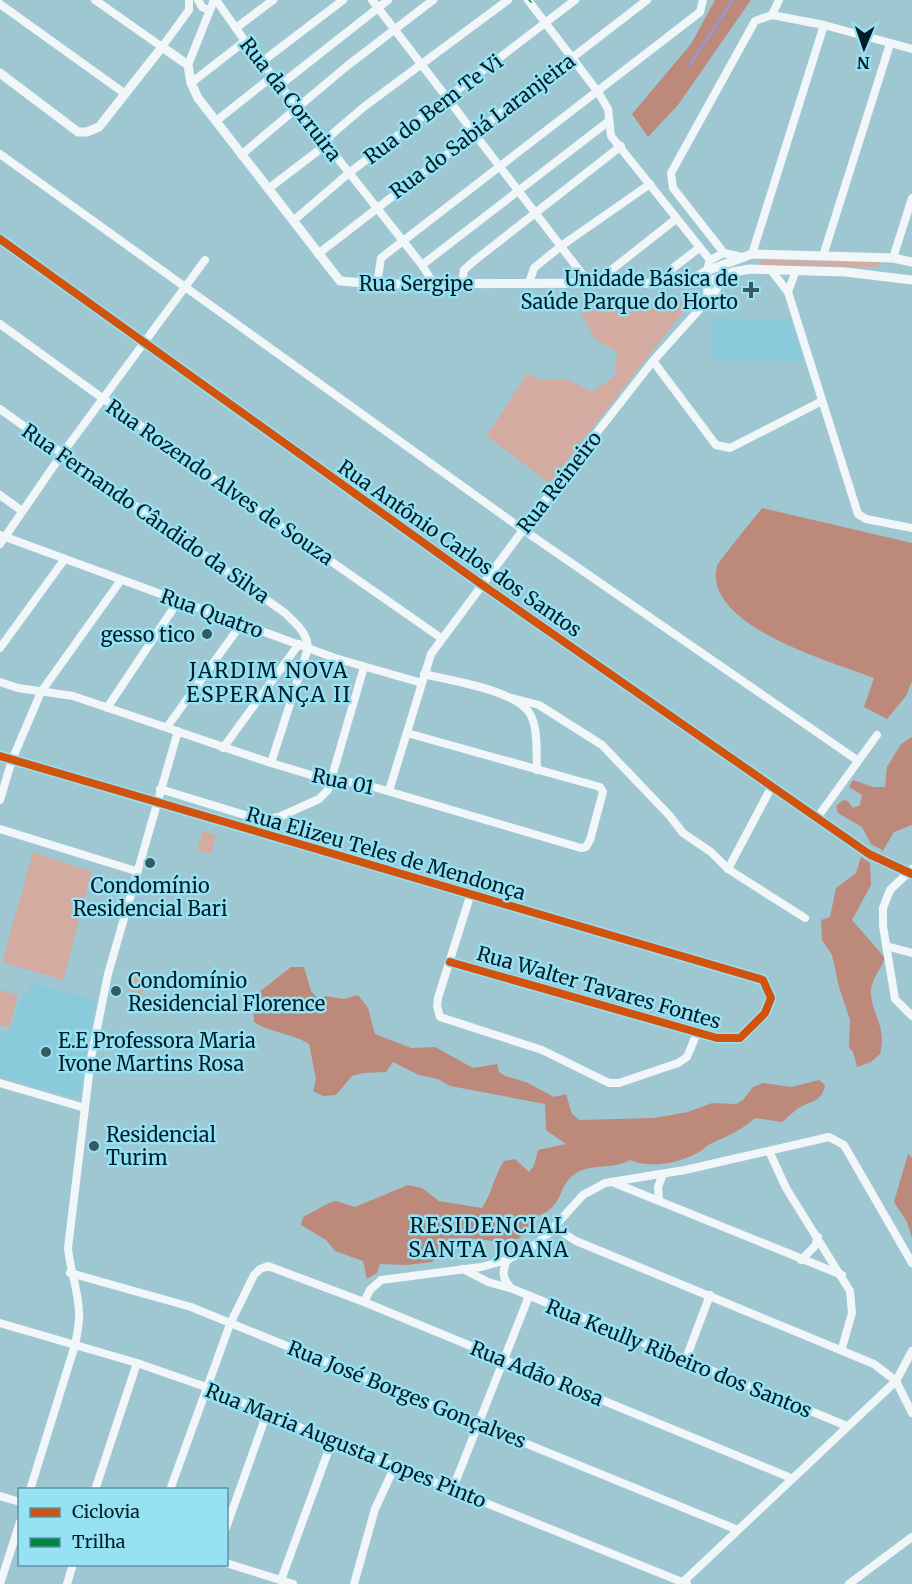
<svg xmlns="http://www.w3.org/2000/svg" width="912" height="1584" font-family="Merriweather,serif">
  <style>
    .built { fill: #89cadb }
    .green { fill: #d3aba0 }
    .forest { fill: #bd897b }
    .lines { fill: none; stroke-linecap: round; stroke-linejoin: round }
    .stream { stroke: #879cf0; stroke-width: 2 }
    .minor { stroke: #f1f7f8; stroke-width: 8 }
    .tertiary { stroke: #f1f7f8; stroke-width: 9 }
    .quiet { stroke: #00873e; stroke-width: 6; stroke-dasharray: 12 6; stroke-linecap: butt }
    .cycleway-casing { stroke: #97e1f5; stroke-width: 11 }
    .cycleway { stroke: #d1530e; stroke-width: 8 }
    .poi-dot { fill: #385962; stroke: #97e1f5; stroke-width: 2 }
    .labels { text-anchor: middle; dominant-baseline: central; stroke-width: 5; stroke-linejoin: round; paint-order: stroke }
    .street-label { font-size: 20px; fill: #001e25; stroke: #97e1f5 }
    .poi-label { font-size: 20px; fill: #001e25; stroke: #97e1f5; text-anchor: start }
    .neighbourhood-label { font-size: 21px; letter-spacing: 1.5px; fill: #001e25; stroke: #97e1f5 }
  </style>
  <rect width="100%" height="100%" fill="#9fc7d2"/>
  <g class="built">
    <polygon points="712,318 790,319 803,361 712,360"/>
    <polygon points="31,983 95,1000 81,1090 72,1097 0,1076 0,1032 10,1034 22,994 27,995"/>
  </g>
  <g class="green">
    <polygon points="767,260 879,262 878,267 758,266 760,261"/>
    <polygon points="596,295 629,307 693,299 549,483 487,436 527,373 538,379 567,379 592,392 615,376 617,352 595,339 582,315"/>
    <polygon points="203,831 216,835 211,854 197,850"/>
    <polygon points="33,852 92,872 63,980 2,962"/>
    <polygon points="133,970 148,974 142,995 127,990"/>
    <polygon points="0,990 18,995 9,1027 0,1025"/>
  </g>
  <g class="forest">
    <polygon points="715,0 751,0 678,105 648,137 632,114 691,44"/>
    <path d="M762,508L912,543V681L906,696L887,719L864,707L874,678C832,662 702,626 717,566C718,562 756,516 762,508Z"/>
    <polygon points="912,737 912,825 894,832 881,854 882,850 871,844 862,827 838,813 836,806 843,800 848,801 853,808 860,805 862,795 849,787 853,780 873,787 885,787 887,767 901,744"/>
    <path d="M861,857L870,863L871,885L852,920L885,958C881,969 870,981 871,993C872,1016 887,1026 880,1054L871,1062L857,1067L853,1052L849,1047L850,1020L839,987L832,955L822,940L821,920L830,917L836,888L856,873Z"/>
    <path d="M291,967H304L311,991L319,1000L325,996L344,999L358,995L368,1008L375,1034L411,1048L435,1047L473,1068L497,1064L499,1072L505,1076L526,1082L554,1097L566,1094L572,1114L579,1120L654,1118L688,1112L712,1103L736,1104L743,1100L753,1087L763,1083L791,1087L819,1080L825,1085C822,1103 811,1100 797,1109C792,1113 787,1118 782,1122L755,1118C741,1131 727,1136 710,1144C706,1146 703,1150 699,1152C680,1163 650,1169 630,1160C613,1170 593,1163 576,1173C554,1188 567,1209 531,1218C524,1259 479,1232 456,1240C446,1244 441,1256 432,1262L407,1265L380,1264L377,1273L367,1279L363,1261L335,1251L326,1240L301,1225L303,1217L329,1203L336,1201L355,1207L408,1185L422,1188L439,1201L482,1208C492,1193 494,1176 504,1161L515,1159L529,1172L534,1166L538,1150L566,1144L546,1130L545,1104L450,1086L438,1079L419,1075L393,1062L386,1072L363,1073L352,1076L336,1095L323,1096L313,1091L316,1079L309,1044C290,1032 272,1034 254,1022L253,997Z"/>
    <polygon points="908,1154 912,1158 912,1239 907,1222 894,1202"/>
  </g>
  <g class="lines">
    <polyline class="stream" points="689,66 733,0"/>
    <g class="minor">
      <polyline points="95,0 162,47 189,10 189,0"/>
      <polyline points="198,0 202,7 208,10"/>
      <polyline points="216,0 245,41 422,265 433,283"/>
      <polyline points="372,0 589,283"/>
      <polyline points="528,0 598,92 608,109 611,136 710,260"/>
      <polyline points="0,4 124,93"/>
      <polyline points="772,15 779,0"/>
      <polyline points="236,28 273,0"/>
      <polyline points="263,61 343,0"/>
      <polyline points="188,65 214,0"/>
      <polyline points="191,83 245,41"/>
      <polyline points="280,85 388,0"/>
      <polyline points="216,121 273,76"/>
      <polyline points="0,154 522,529 857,760"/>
      <polyline points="241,155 347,66 433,0"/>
      <polyline points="268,189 323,147 331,135 365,106 508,0"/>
      <polyline points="293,221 349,173 575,0"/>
      <polyline points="0,239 481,584 869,854 912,874"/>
      <polyline points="724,253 673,188 671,173 755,21 772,15 824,25 912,49"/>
      <polyline points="318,254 647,0"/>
      <polyline points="752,254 824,25"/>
      <polyline points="823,256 890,44"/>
      <polyline points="893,258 912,198"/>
      <polyline points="422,265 609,121"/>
      <polyline points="673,268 699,248"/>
      <polyline points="771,270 788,292 858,514 866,519 912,528"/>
      <polyline points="596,282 676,219"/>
      <polyline points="462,283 464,270 474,261 621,146"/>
      <polyline points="529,283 534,268 561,246 650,184"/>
      <polyline points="377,284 381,258 700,12 703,0"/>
      <polyline points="788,292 796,270"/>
      <path d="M706,300C710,286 704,274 710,260L724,253L742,257"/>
      <polyline points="0,324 246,502 441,638"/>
      <polyline points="653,361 716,445 730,448 822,401"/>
      <path d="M0,409L285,613C296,624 307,632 308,648L271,763"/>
      <polyline points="0,495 22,511"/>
      <polyline points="0,535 335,658 422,683"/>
      <polyline points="0,544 62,454 205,260"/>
      <polyline points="0,648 64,560"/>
      <path d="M424,674C452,681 510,689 528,711C539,725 536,752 537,770"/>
      <polyline points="0,682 18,688 73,696 271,763 331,781 360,783 581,848 586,847 590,840 603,792 600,787 407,733"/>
      <polyline points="512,698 539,705 602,745 669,815 683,833 711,852 728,869 805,918"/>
      <polyline points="107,708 179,600"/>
      <polyline points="167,727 242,623"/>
      <polyline points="223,748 299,644"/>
      <path d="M0,756C254,833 509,905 763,980L771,998L765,1013L740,1038H717L450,962"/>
      <polyline points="160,789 261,820 279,817 319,799 328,790 364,667"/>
      <polyline points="389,791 431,654 566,472 653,361 715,292 725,275"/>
      <polyline points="0,800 12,760 41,692 121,580"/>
      <polyline points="817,818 877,735"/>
      <polyline points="0,829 136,871"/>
      <polyline points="728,869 772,786"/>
      <polyline points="912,869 890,890 883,908 883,926 895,999 912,1016"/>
      <polyline points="471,893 438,998 437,1006 440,1017 542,1050 609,1083 619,1083 678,1063 687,1057 697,1033"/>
      <polyline points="886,946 912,953"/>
      <polyline points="0,1083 85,1108"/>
      <polyline points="769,1151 786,1188 850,1291 852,1313 842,1348"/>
      <polyline points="612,1182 842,1275"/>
      <polyline points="659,1199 658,1187 663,1174"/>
      <polyline points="554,1227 576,1241 874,1364 896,1381 912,1413"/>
      <path d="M507,1260C502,1271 502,1279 511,1288"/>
      <polyline points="801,1260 815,1246 818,1237"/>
      <polyline points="463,1269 488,1282 513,1289 847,1426"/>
      <polyline points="70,1273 191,1307 738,1530"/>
      <polyline points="364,1302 370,1290 381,1280 481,1267 507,1260 532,1247 545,1237 583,1195 605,1183 685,1170 829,1137 844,1145 912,1263"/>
      <polyline points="0,1323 137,1363 206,1387 332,1441 687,1584"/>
      <polyline points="685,1361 710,1295"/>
      <polyline points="453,1488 529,1296"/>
      <path d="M30,1490L75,1345C77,1334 80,1322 79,1311C78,1289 70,1270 68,1248L91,1058L108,974L178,731"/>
      <polyline points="95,1490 137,1363"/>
      <polyline points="170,1490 230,1324 254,1275 260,1269 268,1266 364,1302 791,1478"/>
      <polyline points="0,1496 20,1502"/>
      <polyline points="226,1528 267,1413"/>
      <polyline points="226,1563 293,1584"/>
      <polyline points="281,1580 332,1441"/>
      <polyline points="683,1582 896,1381 912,1351"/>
      <polyline points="0,1584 20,1522"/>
      <polyline points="67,1584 73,1564"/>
      <polyline points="354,1584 375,1509 395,1466"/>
      <polyline points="849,1584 912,1537"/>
    </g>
    <g class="tertiary">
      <polyline points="0,73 78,132 87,132 99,127 162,47 188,65 191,83 198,98 340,281 377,284 686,283 708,282 733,272 750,269 845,272 912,280"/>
      <polyline points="687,283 706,271 752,254 893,258 912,262"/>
    </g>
    <polyline class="quiet" points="529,1 530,0"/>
    <defs>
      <g id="cycleway">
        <polyline points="0,239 481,584 869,854 912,874"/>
        <path d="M0,756C254,833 509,905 763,980L771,998L765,1013L740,1038H717L450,962"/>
      </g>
    </defs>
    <use href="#cycleway" class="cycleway-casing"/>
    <use href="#cycleway" class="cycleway"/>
  </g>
  <g class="poi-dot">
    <path d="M748 281h6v6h6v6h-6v6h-6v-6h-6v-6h6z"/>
    <circle cx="207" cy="634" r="6"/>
    <circle cx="150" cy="863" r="6"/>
    <circle cx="116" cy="991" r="6"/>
    <circle cx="46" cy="1052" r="6"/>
    <circle cx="94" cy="1146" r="6"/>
  </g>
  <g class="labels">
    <g class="street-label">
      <text transform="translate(291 99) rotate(52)">Rua da Corruira</text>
      <text transform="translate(433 109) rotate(-37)">Rua do Bem Te Vi</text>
      <text transform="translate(482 126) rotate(-37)">Rua do Sabiá Laranjeira</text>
      <text x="416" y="283">Rua Sergipe</text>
      <text transform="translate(220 482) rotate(35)">Rua Rozendo Alves de Souza</text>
      <text transform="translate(559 482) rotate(-52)">Rua Reineiro</text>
      <text transform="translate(146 513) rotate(35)">Rua Fernando Cândido da Silva</text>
      <text transform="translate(460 548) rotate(35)">Rua Antônio Carlos dos Santos</text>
      <text transform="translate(212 613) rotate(20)">Rua Quatro</text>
      <text transform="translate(343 781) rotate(12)">Rua 01</text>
      <text transform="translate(386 853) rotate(16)">Rua Elizeu Teles de Mendonça</text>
      <text transform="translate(599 987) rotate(16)">Rua Walter Tavares Fontes</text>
      <text transform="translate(679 1358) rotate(22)">Rua Keully Ribeiro dos Santos</text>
      <text transform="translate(537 1373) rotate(22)">Rua Adão Rosa</text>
      <text transform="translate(407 1394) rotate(22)">Rua José Borges Gonçalves</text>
      <text transform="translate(346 1445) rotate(22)">Rua Maria Augusta Lopes Pinto</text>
    </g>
    <g class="poi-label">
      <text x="738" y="278" text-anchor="end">Unidade Básica de<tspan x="738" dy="23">Saúde Parque do Horto</tspan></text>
      <text x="195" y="634" text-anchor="end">gesso tico</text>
      <text x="150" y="885" text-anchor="middle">Condomínio<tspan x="150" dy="23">Residencial Bari</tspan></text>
      <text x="128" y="980">Condomínio<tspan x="128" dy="23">Residencial Florence</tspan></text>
      <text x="58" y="1040">E.E Professora Maria<tspan x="58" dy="23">Ivone Martins Rosa</tspan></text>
      <text x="106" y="1134">Residencial<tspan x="106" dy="23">Turim</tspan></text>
    </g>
    <g class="neighbourhood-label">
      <text x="269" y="670">JARDIM NOVA<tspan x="269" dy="24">ESPERANÇA II</tspan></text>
      <text x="489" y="1225">RESIDENCIAL<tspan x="489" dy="24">SANTA JOANA</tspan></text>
    </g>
  </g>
  <rect x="18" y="1488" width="210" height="78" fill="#97e1f5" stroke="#5b93a2" stroke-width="1.5"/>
  <rect x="30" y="1508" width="30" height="9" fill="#d1530e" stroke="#5b93a2" stroke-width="1.5"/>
  <text x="72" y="1518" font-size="18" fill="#001e25">Ciclovia</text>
  <rect x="30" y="1538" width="30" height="9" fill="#00873e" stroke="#5b93a2" stroke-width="1.5"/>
  <text x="72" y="1548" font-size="18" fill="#001e25">Trilha</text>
  <g transform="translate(864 48) rotate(182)" stroke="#97e1f5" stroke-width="4.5" paint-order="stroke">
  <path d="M0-4.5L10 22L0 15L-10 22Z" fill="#001e25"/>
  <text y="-9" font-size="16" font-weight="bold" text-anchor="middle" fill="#001e25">N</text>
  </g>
</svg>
